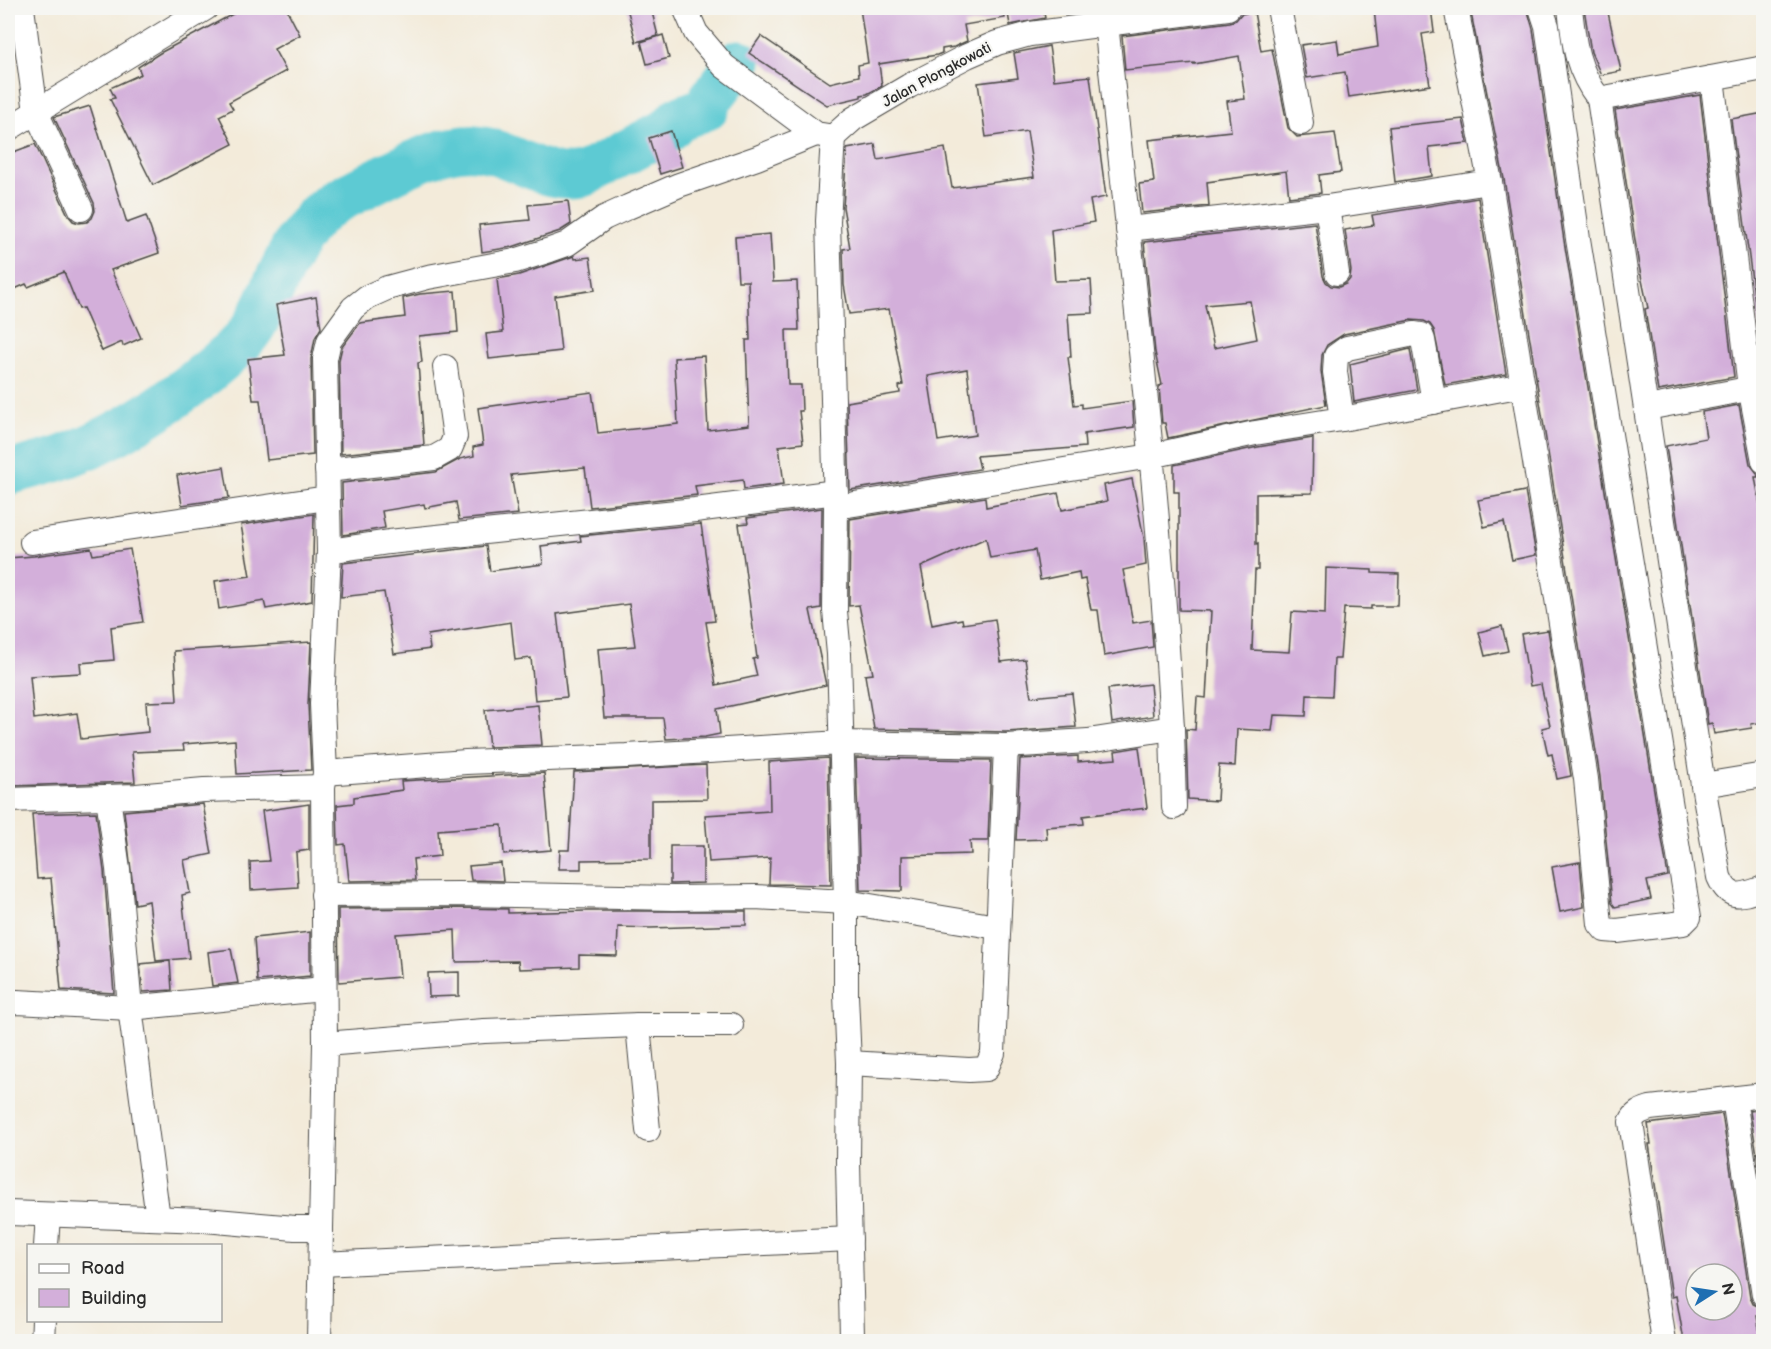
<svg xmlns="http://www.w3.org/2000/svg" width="1771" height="1349" font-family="'Balsamiq Sans',sans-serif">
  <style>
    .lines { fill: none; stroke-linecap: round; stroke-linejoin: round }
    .river { stroke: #5dcad3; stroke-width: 45 }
    .building { fill: #d3afda; fill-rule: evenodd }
    .minor-casing { stroke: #494845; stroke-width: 26 }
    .minor { stroke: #fff; stroke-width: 24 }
    .labels { text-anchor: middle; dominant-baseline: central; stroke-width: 4.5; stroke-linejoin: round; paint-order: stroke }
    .street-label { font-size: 15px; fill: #2b2b2b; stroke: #f6f6f2 }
  </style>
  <rect width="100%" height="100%" fill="#f6f6f2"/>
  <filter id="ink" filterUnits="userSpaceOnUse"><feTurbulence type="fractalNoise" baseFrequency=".0167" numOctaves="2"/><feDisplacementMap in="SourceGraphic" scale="12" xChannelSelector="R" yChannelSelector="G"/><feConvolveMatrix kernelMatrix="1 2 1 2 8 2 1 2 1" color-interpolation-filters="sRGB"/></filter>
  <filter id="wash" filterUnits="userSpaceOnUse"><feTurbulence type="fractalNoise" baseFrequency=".008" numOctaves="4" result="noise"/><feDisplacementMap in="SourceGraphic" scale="24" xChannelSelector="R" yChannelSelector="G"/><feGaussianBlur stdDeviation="1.35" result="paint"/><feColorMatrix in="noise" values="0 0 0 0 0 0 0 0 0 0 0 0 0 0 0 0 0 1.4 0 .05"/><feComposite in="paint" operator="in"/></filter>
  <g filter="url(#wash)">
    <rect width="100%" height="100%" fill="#f3ebda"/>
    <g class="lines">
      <path class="river" d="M8,473C28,467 50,463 69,455C121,435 167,405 210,370C226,356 244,343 255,324C279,283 291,230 333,203C370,185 435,144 475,148C514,151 545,185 585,174L669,129L678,119L707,108L711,98L739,62"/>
    </g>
    <g id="blocks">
      <g class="building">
        <polygon points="244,8 286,8 300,35 274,49 286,71 229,102 233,109 219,116 233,144 153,185 110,99 115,98 110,88 141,74 138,67 160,53"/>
        <polygon points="627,8 651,8 658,36 636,42"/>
        <polygon points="860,8 1004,8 1005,18 964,25 967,41 954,47 942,49 942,53 937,55 879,64 882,86 867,94 861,95 861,97 827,105 749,53 761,36 830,83 859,76 858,65 868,63"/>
        <polygon points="1007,8 1043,8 1045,18 1010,25"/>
        <polygon points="1386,8 1431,8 1434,32 1422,34 1430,85 1349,97 1345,72 1307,78 1301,45 1337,40 1339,54 1378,47 1374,9"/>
        <polygon points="1470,8 1527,8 1533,29 1564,241 1668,876 1647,881 1651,899 1615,907 1612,903 1600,777 1537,383 1504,179"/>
        <polygon points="1584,8 1607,8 1621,71 1601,75 1591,52"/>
        <polygon points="1254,12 1261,51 1272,49 1288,128 1297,137 1335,133 1341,172 1319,175 1321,193 1289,197 1286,171 1207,182 1209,206 1142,213 1139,184 1154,182 1149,140 1231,131 1227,101 1245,99 1239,56 1194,64 1194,63 1125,70 1122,36 1230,22 1236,20 1241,14"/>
        <polygon points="663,35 669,58 647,64 641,42"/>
        <path d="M1049,46L1054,80L1090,76L1106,197L1090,200L1094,222L1051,230L1055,281L1091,280L1093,313L1068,314L1071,357H1068L1074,405L1082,404V408L1132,401L1134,427L1084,434L1085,447L977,456L980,469L850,490L847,402L900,393L899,386L903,385L889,309L849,314L844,285L843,249L850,248L843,207L847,149L875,144L878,160L945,148L952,188L1034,177L1027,131L986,137L978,83L1018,78L1014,53ZM967,369L975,435L938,441L928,376Z"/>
        <polygon points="1700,95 1734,377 1658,391 1645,309 1648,308 1639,266 1615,110"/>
        <polygon points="90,106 127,223 146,216 159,253 111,270 141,338 123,346 122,342 102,351 83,308 79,309 64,272 28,287 26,284 8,292 8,154 35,144 68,215 73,221 79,223 87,222 92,218 95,211 94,203 54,117"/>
        <polygon points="1764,113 1764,372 1731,119"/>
        <polygon points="1463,119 1468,143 1429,147 1432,176 1395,182 1389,127"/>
        <polygon points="671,131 682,167 660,174 649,138"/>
        <path d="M1478,198L1506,374L1445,385L1434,330L1430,324L1424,321L1411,320L1344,334L1327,345L1322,355L1321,371L1326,405L1168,438L1165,423H1162L1159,386L1162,385L1155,352L1144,242L1315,223L1323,276L1326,282L1331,286L1339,287L1346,284L1350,279L1351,271L1345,230L1374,225L1372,215ZM1250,301L1257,339L1214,348L1205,305Z"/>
        <polygon points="568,201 571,224 560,231 512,247 482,252 479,225 530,220 528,205"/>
        <polygon points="770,234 773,282 797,281 799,330 786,330 788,385 801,385 802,411 799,411 803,443 779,446 784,484 744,489 743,480 695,486 697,495 590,507 585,468 511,475 518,514 459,520 456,502 425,508 424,504 382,511 385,528 343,535 342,483 436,472 460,459 474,456 473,447 483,445 478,408 592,392 598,433 678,424 674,358 704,356 708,430 749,425 746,340 750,340 748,281 738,281 735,237"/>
        <polygon points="574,256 575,259 590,257 595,290 555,296 561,351 489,359 486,334 503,332 497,279 519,275"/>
        <polygon points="455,291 458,332 419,336 422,362 418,363 424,445 341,454 339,360 342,347 360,323 405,317 403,298 420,294"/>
        <polygon points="316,297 321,328 315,338 311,359 313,455 267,460 260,400 253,400 248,359 285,355 276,305"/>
        <polygon points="1410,349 1417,390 1354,402 1350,364"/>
        <polygon points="1739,405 1750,464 1757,473 1758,477 1755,477 1764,528 1764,722 1751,724 1752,728 1714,734 1712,723 1708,724 1666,446 1706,438 1702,412"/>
        <polygon points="1313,438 1312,493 1256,494 1256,544 1258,543 1258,570 1255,570 1252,650 1289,652 1292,612 1325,614 1326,568 1372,570 1372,573 1399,574 1398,606 1371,606 1371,609 1344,608 1340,659 1334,659 1332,696 1307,695 1306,716 1274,715 1272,731 1237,729 1235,766 1219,765 1217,801 1188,799 1186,729 1195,730 1197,697 1206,698 1211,611 1179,610 1179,492 1174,492 1174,465 1258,447"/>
        <polygon points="224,467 229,498 182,505 177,475"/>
        <polygon points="1132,479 1144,538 1146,565 1123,570 1133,623 1151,620 1153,647 1104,656 1098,610 1091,610 1085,579 1080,580 1079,572 1040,580 1035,550 990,558 986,538 921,567 932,625 962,619 963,624 995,619 1001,662 1025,659 1031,697 1072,693 1076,727 1006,732 874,729 865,675 873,674 859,605 849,606 850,519 985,497 986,507 1058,493 1062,510 1107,501 1104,485"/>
        <polygon points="1525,491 1536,555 1512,560 1504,522 1484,527 1478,500"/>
        <polygon points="822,508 821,608 810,610 826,685 717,709 720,734 705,737 666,739 663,718 604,718 598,649 635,646 629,604 557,614 567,697 535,700 531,658 515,660 511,622 428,635 430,649 394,654 384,592 341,597 343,563 486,546 490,571 543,564 541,546 581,541 580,536 701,524 715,621 706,622 716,685 757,676 753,659 757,658 739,524 748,523 747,518"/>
        <polygon points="314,514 312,601 266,609 264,601 219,609 215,581 250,576 241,525"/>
        <polygon points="91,548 93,555 130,549 143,622 111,627 114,660 80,663 81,673 30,676 34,719 77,713 81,739 148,732 146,702 177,701 174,651 311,642 308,705 311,770 237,774 235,740 183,744 184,750 132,752 135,782 10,786 8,764 12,764 8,726 8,558 34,556"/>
        <polygon points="1502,626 1508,651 1485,656 1479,632"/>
        <polygon points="1548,630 1571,776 1557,779 1552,754 1548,755 1542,728 1550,726 1541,684 1530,686 1521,634"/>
        <polygon points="1150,684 1153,716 1112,723 1108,689"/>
        <polygon points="538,705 542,745 489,747 485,710"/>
        <polygon points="1139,747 1147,808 1083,816 1084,824 1046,827 1047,839 1016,840 1020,759 1078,756 1078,762 1116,759 1115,751"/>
        <polygon points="828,758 831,885 769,884 770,858 709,862 705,815 770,811 769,762"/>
        <polygon points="856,758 991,760 988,841 970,841 971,854 902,856 902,891 860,890"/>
        <polygon points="706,765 707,799 651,800 651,859 581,860 581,869 559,869 560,850 569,850 574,772"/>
        <polygon points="544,773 551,850 504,854 502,825 438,830 440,856 413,859 415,880 349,881 345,844 338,845 337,805 354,803 354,797 402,790 401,781"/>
        <polygon points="203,804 212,854 184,860 190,893 182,895 189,958 156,961 149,901 135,904 124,811"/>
        <polygon points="309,804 309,850 296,852 298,887 251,890 250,862 269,861 262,811"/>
        <polygon points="96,812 104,871 114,993 61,990 51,878 37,879 32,814"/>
        <polygon points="670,846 703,846 703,883 670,884"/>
        <polygon points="1580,862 1584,907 1560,912 1552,867"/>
        <polygon points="501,863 503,881 471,880 469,866"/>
        <polygon points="458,908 508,909 508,913 587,911 746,911 746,925 650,928 618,927 617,956 579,955 579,967 519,969 518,961 456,962 455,930 396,934 400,977 339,982 338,909"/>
        <polygon points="310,932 310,976 257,981 254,938"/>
        <polygon points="231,949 238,983 212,986 208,952"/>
        <polygon points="170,961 172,990 143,992 140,964"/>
        <polygon points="459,972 459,996 429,997 428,973"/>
        <polygon points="1764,1109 1764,1198 1750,1111"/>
        <path d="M1722,1114L1750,1297L1753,1304L1764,1309V1315L1757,1316L1761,1341H1684L1676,1296L1672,1297L1649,1144H1651L1648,1124ZM1696,1274H1732V1310H1696Z"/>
      </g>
    </g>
  </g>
  <g filter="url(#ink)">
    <use href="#blocks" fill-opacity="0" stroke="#494845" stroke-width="1.5"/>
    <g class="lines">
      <defs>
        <g id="minor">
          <polyline points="22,8 36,112 81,209"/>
          <polyline points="685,8 696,33 724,66 816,134 828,136"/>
          <polyline points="1279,8 1301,123"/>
          <polyline points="1456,8 1490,182 1586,779 1600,924 1605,930 1617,931 1683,923 1689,917 1578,239 1547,26 1541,8"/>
          <path d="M1570,8C1574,44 1576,69 1599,99L1764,68"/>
          <polyline points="1712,78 1750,387 1764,461"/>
          <polyline points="1599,99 1703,785 1764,775"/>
          <polyline points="8,129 206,8"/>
          <polyline points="833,137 828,221 836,507 835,611 839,654 846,902 846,995 849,1063 848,1162 852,1336"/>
          <polyline points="833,137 853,119 909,86 967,56 997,43 1030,34 1228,8"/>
          <polyline points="1327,207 1337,273"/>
          <polyline points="1128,229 1327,207 1490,182"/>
          <polyline points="1647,408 1764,386"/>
          <polyline points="1342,419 1523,385"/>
          <polyline points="327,470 434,458 450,449 455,437 445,367"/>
          <polyline points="836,507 1151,456 1255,433 1342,419 1335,372 1336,356 1347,348 1414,334 1421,335 1423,340 1434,402"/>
          <polyline points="32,542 327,498"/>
          <polyline points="329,551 325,359 329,341 353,308 367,297 387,288 428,277 515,261 550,250 567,244 604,218 628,207 679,185 757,158 816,134"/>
          <polyline points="1172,728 1174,807"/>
          <path d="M325,773L466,762L627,756L841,743L1006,746L1088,741L1172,728C1159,493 1131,258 1106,23"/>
          <path d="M1703,785L1719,877C1730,902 1742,895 1764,888"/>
          <polyline points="108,797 118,869 130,1008 158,1218"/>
          <polyline points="8,800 136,796 204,790 323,787"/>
          <polyline points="323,895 458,894 674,898 755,897 846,902 997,927"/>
          <polyline points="8,1003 17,1002 130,1008 323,989"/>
          <polyline points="638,1025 648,1130"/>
          <polyline points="325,1044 484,1031 638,1025 731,1025"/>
          <polyline points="849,1063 969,1070 986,1069 993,1053 1006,746"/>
          <polyline points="1734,1099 1764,1295"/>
          <polyline points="8,1213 205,1220 295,1228 321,1228 325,1044 323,787 325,773 322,704 329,551 389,542 695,510 836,492"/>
          <polyline points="46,1246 48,1215"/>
          <polyline points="321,1264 850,1239"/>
          <polyline points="43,1342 44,1320"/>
          <polyline points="319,1342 321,1228"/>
          <path d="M1664,1342L1631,1122C1635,1113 1641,1111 1650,1108L1764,1095"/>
        </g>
      </defs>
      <use href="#minor" class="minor-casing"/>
      <use href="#minor" class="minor"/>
    </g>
  </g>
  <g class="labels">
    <g class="street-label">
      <text transform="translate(937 75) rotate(-28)">Jalan Plongkowati</text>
    </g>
  </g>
  <rect width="1771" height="1349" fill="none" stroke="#f6f6f2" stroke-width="30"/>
  <rect x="27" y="1244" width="195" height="78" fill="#f6f6f2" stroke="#a5a5a2" stroke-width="1.5"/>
  <rect x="39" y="1264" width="30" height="9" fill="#ffffff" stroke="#a5a5a2" stroke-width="1.5"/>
  <text x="81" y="1274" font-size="18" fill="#2b2b2b">Road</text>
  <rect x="39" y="1289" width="30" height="18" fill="#d3afda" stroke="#a5a5a2" stroke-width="1.5"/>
  <text x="81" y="1304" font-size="18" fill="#2b2b2b">Building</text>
  <g transform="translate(1714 1292) rotate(78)"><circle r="28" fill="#f6f6f2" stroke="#a5a5a2" stroke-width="1.5"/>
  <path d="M0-4.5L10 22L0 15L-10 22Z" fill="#1f6fb2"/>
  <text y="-9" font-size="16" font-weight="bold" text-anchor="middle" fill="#2b2b2b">N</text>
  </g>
</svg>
